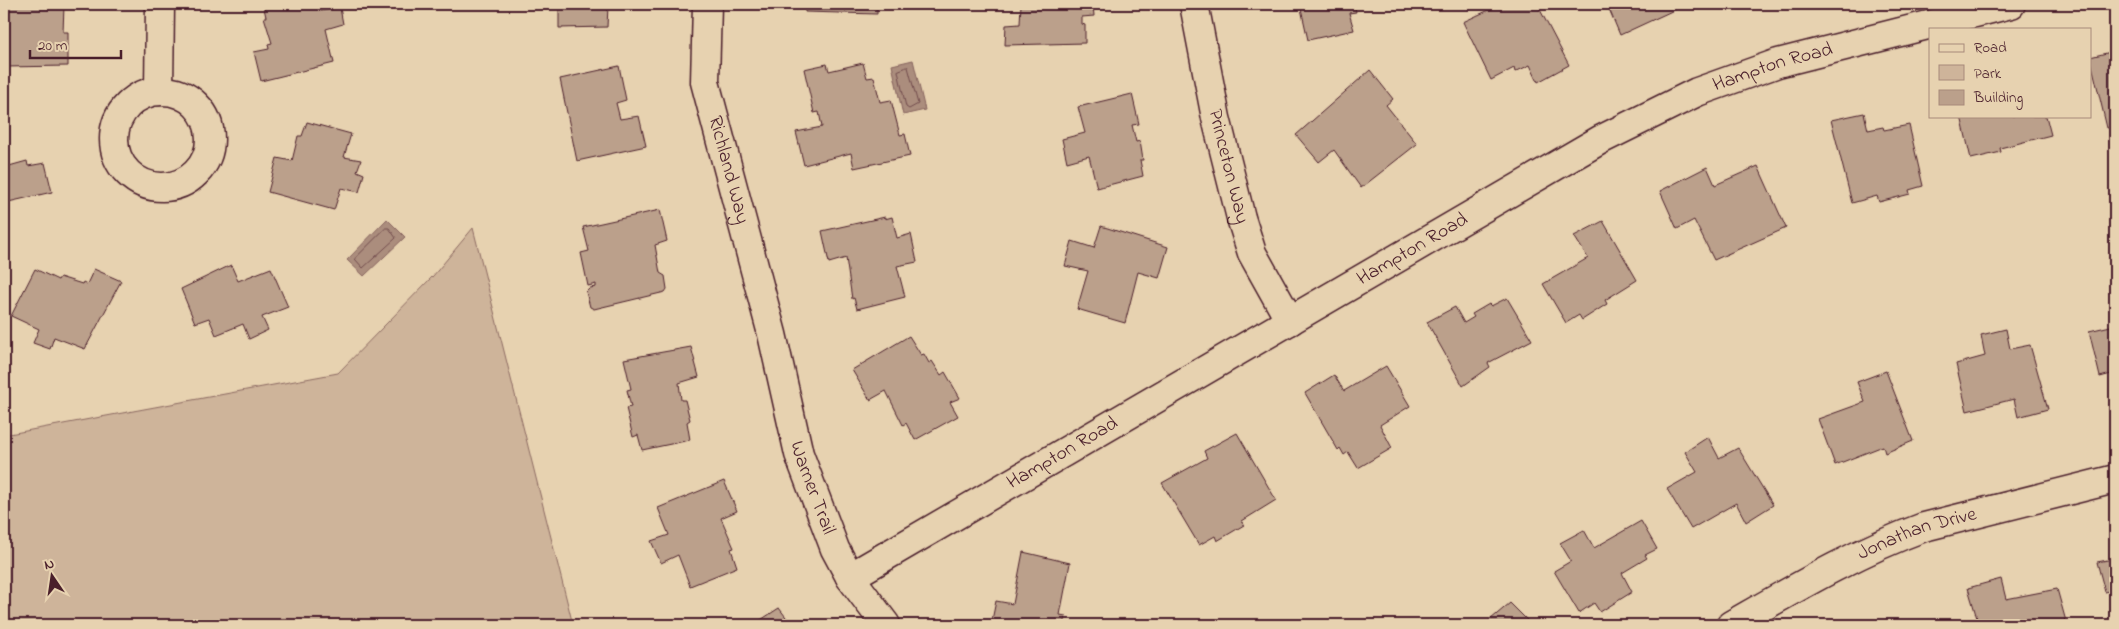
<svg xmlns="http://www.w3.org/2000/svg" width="2119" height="629" font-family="'Indie Flower',sans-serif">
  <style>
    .green { fill: #ceb49a; stroke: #8c6a62 }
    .water { fill: #ab8d7d; stroke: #84615c }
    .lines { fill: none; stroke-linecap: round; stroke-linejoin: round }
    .shore { stroke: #714b4c; stroke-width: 1 }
    .building { fill: #bba08b; stroke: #4a1f2b }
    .street-casing { stroke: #4a1f2b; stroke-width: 31 }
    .street { stroke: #e7d2b0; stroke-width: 28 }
    .labels { text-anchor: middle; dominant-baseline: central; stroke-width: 5; stroke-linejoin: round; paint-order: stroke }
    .street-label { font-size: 20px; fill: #4a1f2b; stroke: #e7d2b0 }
  </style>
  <rect width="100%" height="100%" fill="#e7d2b0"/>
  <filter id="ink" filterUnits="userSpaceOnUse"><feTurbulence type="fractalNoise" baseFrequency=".02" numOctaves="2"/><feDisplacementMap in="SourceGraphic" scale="10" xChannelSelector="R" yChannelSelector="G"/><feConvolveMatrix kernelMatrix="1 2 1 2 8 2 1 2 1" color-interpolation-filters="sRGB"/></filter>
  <g filter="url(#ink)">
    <polygon class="green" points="473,228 573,625 4,625 4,435 338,373 433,276"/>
    <g class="water">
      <polygon points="913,60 925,110 903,115 892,65"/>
      <polygon points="387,219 405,237 364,276 347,260"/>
    </g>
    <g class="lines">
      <g class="shore">
        <polygon points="908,67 918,104 909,109 906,107 898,71"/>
        <polygon points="386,228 389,228 396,238 363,268 355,259"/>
      </g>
    </g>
    <g class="building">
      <polygon points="4,4 60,4 60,6 64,6 63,32 68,32 68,66 4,67"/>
      <polygon points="263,4 320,4 321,11 340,8 343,24 326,29 334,63 261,81 254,52 269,49 268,44 272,43 264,17 266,17"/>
      <polygon points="559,4 612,4 612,6 608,6 607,27 559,28"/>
      <polygon points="805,4 877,4 877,14 805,12"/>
      <polygon points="1021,4 1093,4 1094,16 1082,17 1082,24 1085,25 1085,43 1005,45 1006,25 1020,24"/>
      <polygon points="1300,4 1354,4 1356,12 1349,13 1354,30 1308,40"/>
      <polygon points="1502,4 1537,4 1569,65 1538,82 1530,65 1515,72 1514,68 1491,80 1463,22"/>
      <polygon points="1607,4 1687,4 1620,35"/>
      <polygon points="2115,51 2115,126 2107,128 2090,57"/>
      <polygon points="863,63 867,78 874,77 880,102 891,100 900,135 905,134 910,156 854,168 851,153 804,165 796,132 822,127 819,112 814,113 804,69 827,64 829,71"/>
      <polygon points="619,66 626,100 616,103 620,119 639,116 646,146 577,161 560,79"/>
      <polygon points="1370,70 1393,99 1386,105 1417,144 1361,188 1334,150 1319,162 1296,135"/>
      <polygon points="1132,94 1139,124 1132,125 1136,142 1140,141 1143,160 1140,160 1143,176 1097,188 1089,156 1067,162 1062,139 1085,133 1078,107"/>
      <polygon points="1864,113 1868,130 1883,127 1884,130 1909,125 1923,186 1909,190 1910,194 1879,202 1877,196 1852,203 1831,120"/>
      <polygon points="1961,116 2046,116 2051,135 2000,148 2001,152 1971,159"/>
      <polygon points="307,122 351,134 344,157 361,160 357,171 364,174 359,192 341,188 334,210 268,192 277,158 292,161 298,136 302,136"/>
      <polygon points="4,150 9,166 27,161 28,166 45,163 52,192 4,203"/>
      <polygon points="1758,166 1786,228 1714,260 1694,220 1677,229 1660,191 1707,167 1715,185"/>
      <polygon points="660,210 667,241 655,245 660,273 665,276 667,289 665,292 594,309 590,307 586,292 590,288 596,287 596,284 588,286 581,253 589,251 583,227"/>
      <polygon points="885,217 885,219 892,217 897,238 911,234 917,262 897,266 905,297 857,309 854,298 852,299 846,258 829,263 822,231"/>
      <polygon points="1603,221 1637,280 1605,300 1607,304 1582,320 1579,315 1566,323 1543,284 1588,258 1574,236"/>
      <polygon points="1101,226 1168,247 1159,278 1138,272 1125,323 1077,309 1088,271 1065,266 1072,241 1094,248"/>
      <polygon points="231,265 238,281 271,268 288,307 262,317 268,330 249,339 243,324 216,335 209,318 195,323 181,289"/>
      <polygon points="35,269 58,280 60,277 82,284 83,282 87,284 94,269 121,281 85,349 54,337 50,349 33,343 39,329 11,316"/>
      <polygon points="1507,298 1532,340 1488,363 1490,367 1463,386 1427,322 1455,307 1464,323 1474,317 1472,314 1489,304 1491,306"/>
      <polygon points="2115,325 2115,373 2100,377 2089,331"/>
      <polygon points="2006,329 2010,349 2030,345 2048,409 2018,417 2014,399 1967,411 1956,364 1985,356 1981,335"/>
      <polygon points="909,336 921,355 924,354 929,363 932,361 941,375 945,372 960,398 950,402 958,416 915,440 906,423 903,425 886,391 870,400 852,370"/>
      <polygon points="691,347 699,377 679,383 681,400 685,400 690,420 687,422 690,440 642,450 638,435 633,437 626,408 631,407 627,390 631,389 624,359"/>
      <polygon points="1386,366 1410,406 1380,425 1392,448 1358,468 1348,452 1344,455 1340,448 1338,450 1305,393 1334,375 1344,391"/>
      <polygon points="1886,371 1913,441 1885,453 1883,446 1835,465 1818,419 1865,402 1857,382"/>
      <polygon points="1237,433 1276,500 1242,521 1244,525 1217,541 1215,536 1199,545 1162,483 1207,458 1204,451"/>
      <polygon points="1708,437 1719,458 1738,448 1773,505 1746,522 1736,503 1691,529 1667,489 1697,472 1685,452"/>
      <polygon points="724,481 737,511 721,518 734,548 731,549 737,567 690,586 678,555 661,563 651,541 669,535 658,508"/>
      <polygon points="1641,521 1657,549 1645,555 1647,558 1622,573 1632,592 1600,612 1594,603 1579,613 1554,571 1571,561 1560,543 1584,530 1594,548"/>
      <polygon points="2115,550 2115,590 2105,592 2097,562 2113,559 2111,551"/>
      <polygon points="1023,552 1070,563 1060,615 1066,616 1064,625 991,625 996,601 1013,604"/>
      <polygon points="2001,579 2006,599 2057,589 2067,625 1979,625 1968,588"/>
      <polygon points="1510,603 1532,625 1484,625"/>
      <polygon points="779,608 792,625 753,625"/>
    </g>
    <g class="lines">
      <defs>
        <g id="street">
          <path id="s1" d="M707,4L705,82L772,334L799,454L835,549L850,577L886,625"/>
          <path id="s2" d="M1194,4L1216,118L1241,218L1252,253L1290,321"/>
          <circle cx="162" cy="139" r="48"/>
          <polyline points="159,91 160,4"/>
          <path id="s3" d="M850,577L1600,140L1697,92L1778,63L2011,4"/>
          <path id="s4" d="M1731,625C1794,589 1856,552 1924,527L2115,479"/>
        </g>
      </defs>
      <use href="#street" class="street-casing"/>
      <use href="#street" class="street"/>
    </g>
  </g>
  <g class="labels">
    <g class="street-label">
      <text stroke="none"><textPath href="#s3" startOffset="1056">Hampton Road</textPath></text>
      <text stroke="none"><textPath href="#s2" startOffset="166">Princeton Way</textPath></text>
      <text stroke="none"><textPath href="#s1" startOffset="169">Richland Way</textPath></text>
      <text stroke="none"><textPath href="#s3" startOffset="651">Hampton Road</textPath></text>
      <text stroke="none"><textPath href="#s3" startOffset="246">Hampton Road</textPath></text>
      <text stroke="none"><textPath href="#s1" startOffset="498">Warner Trail</textPath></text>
      <text stroke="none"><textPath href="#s4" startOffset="208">Jonathan Drive</textPath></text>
    </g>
  </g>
  <rect width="2119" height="629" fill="none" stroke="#e7d2b0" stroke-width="20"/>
  <rect x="10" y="10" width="2099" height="609" fill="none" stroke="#4a1f2b" stroke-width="2" filter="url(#ink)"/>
  <rect x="1929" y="28" width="162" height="90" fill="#e7d2b0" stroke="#a88a7b"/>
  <rect x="1939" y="44" width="25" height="8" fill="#e7d2b0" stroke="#a88a7b"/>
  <text x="1974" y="52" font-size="15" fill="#4a1f2b">Road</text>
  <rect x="1939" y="65" width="25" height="15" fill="#ceb49a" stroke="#a88a7b"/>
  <text x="1974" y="78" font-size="15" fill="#4a1f2b">Park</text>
  <rect x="1939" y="90" width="25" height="15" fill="#bba08b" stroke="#a88a7b"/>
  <text x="1974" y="102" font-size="15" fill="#4a1f2b">Building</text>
  <g transform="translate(52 576) rotate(347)" stroke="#e7d2b0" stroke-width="4" paint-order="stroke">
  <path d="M0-4L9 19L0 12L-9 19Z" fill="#4a1f2b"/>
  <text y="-8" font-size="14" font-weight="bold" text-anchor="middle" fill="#4a1f2b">N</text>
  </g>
  <path d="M30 50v8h91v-8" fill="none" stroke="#4a1f2b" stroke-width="2.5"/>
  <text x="38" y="50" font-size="15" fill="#4a1f2b" stroke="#e7d2b0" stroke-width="4" paint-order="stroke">20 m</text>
</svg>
